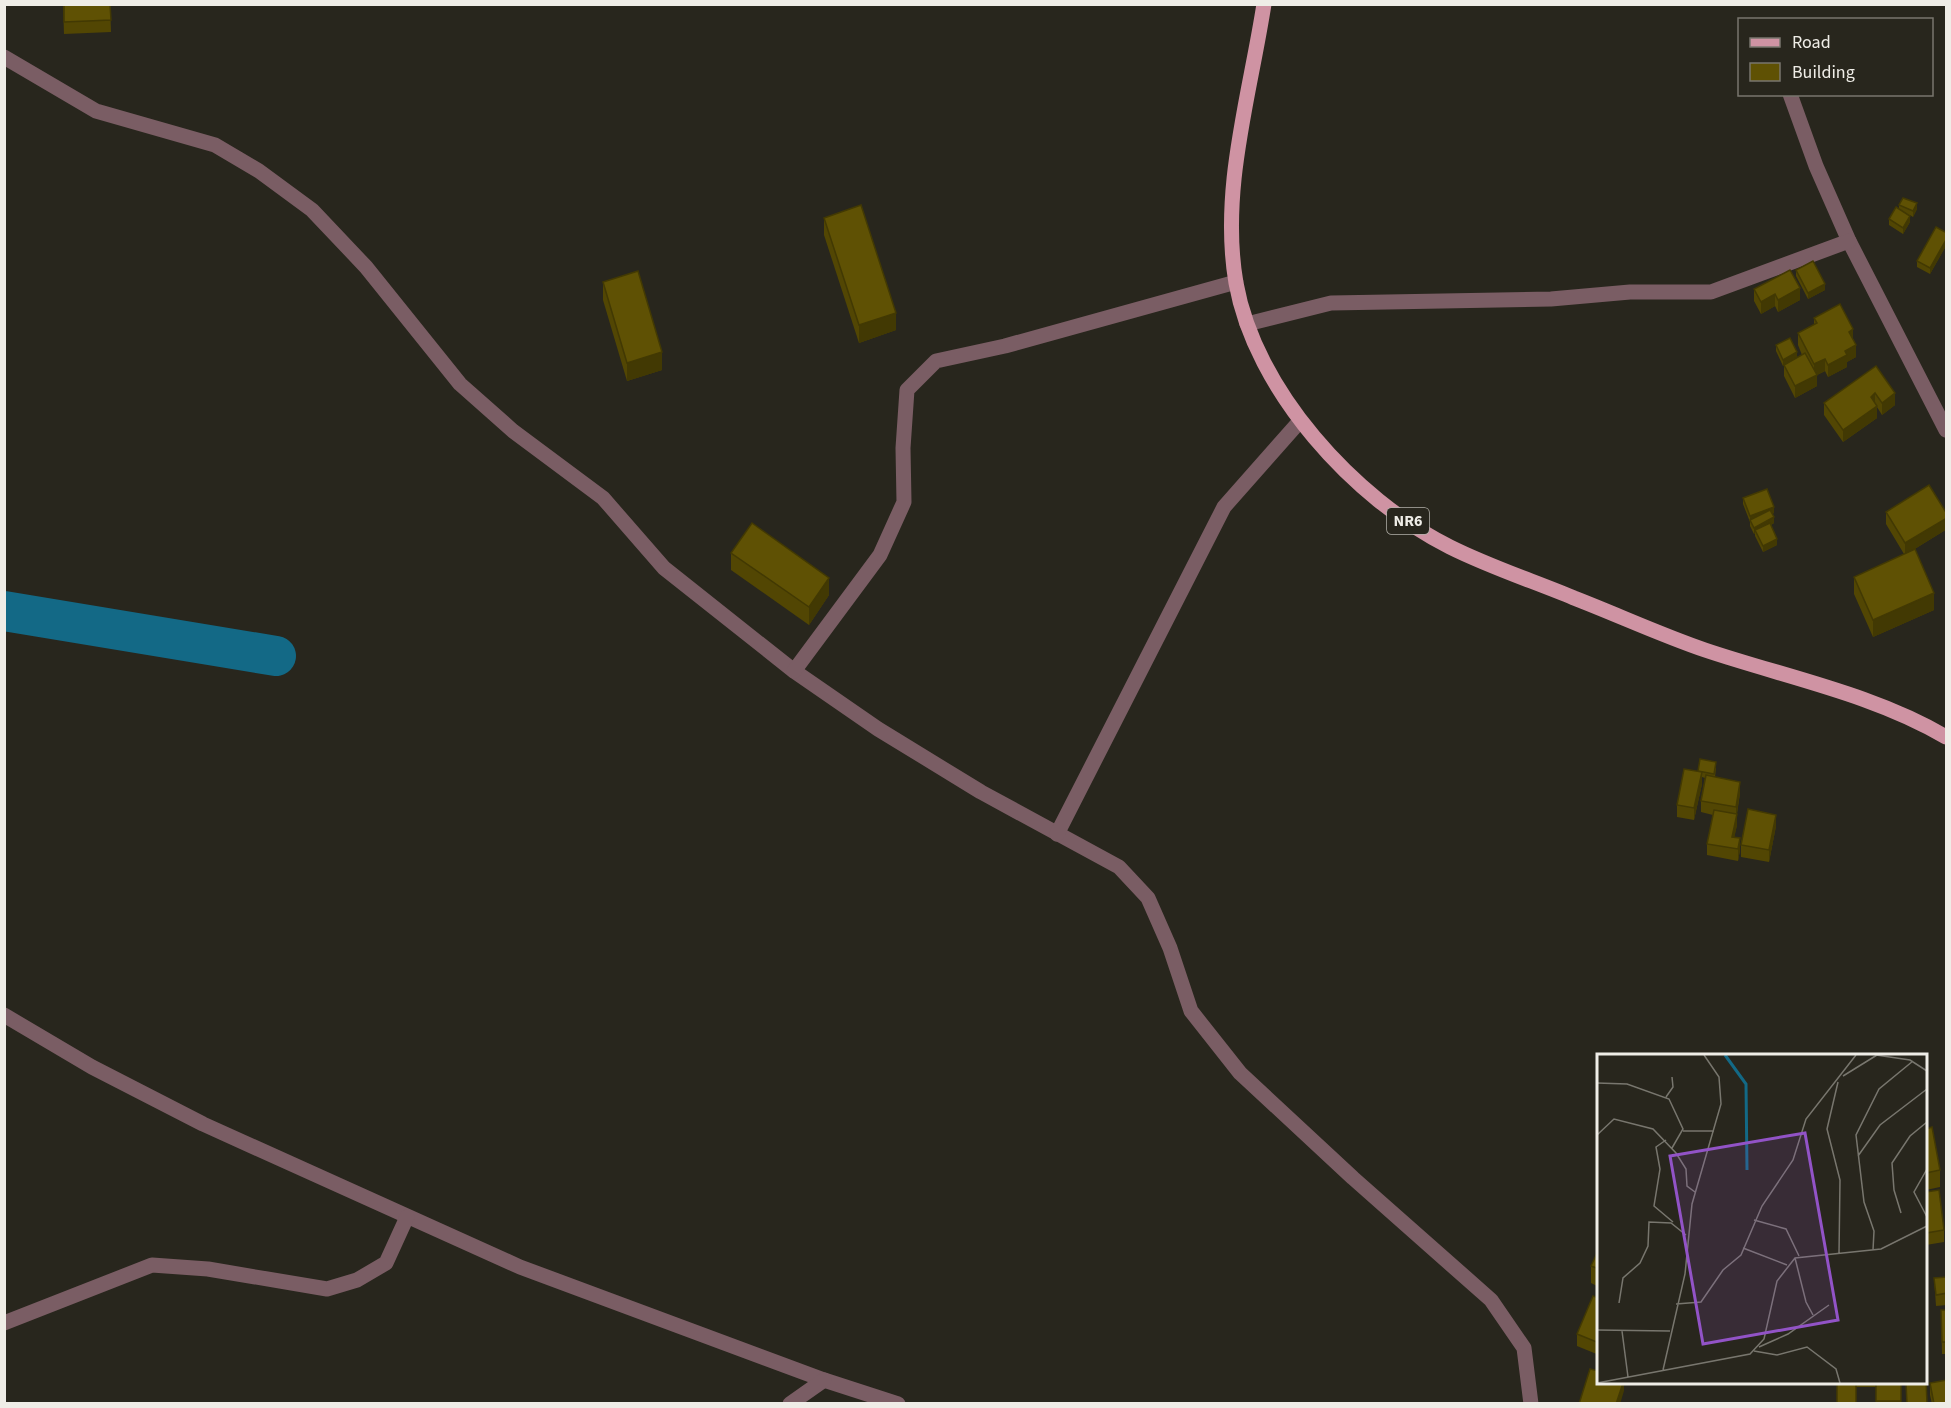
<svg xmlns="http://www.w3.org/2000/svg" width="1951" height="1408" font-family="'Source Sans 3',sans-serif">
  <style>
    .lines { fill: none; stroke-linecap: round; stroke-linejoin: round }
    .river { stroke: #136986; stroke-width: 40 }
    .minor { stroke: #7a5d64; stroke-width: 15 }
    .major { stroke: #cf93a3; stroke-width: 15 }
    .wall { fill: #524603 }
    .shaded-wall { fill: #423903 }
    .building { fill: #5f5104; stroke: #423903; stroke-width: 1.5 }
    .labels { text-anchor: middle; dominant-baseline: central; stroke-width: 5; stroke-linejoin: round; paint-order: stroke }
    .shield { fill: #28261d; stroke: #b3b1aa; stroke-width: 1.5 }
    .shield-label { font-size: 16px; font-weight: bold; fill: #efede7 }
    .inset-river { fill: none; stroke: #136986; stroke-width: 3 }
    .inset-road { fill: none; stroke: #78766e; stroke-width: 1.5 }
    .view { fill: #9253c7; fill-opacity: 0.15; stroke: #9253c7; stroke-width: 3 }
    .inset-edge { fill: none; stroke: #efede7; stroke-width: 3 }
  </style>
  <rect width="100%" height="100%" fill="#28261d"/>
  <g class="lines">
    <polyline class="river" points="4,611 276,656"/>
    <g class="minor">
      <polyline points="4,57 96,111 215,145 259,171 312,210 366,267 460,384 513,431 603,498 664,568 794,671 878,729 981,792 1119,867 1148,898 1170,948 1191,1011 1240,1073 1353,1178 1491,1300 1524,1348 1531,1404"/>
      <polyline points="1790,94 1816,166 1849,241 1946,430"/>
      <polyline points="1247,324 1331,303 1551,299 1630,292 1711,292 1849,241"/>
      <polyline points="794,671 880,555 904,502 903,448 907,390 936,361 1005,346 1236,282"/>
      <polyline points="1057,834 1224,507 1300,421"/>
      <polyline points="4,1015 92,1067 203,1124 520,1267 824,1380 898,1404"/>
      <polyline points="4,1323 152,1265 208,1269 327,1289 357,1280 386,1263 407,1217"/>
      <polyline points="790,1404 824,1380"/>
    </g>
    <path class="major" d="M1264,4C1250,95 1220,190 1236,283C1255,390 1354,499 1450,547C1490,567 1533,581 1574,598C1618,615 1661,635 1705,650C1785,677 1873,694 1946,737"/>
  </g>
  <g class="wall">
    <polygon points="63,4 110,4 111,32 64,34"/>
    <polygon points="1899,205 1917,209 1913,217 1910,215 1910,222 1903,234 1889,225 1889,219 1899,209"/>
    <polygon points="824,218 896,330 859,343 824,235"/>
    <polygon points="1947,233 1947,244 1930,274 1917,267 1917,261"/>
    <polygon points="1796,270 1825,290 1808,299 1796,276"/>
    <polygon points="603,282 662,370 627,381 603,300"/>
    <polygon points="1754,289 1800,300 1778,312 1775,306 1761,314 1754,301"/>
    <polygon points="1814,318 1853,340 1856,357 1847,362 1847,367 1828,377 1825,371 1817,375 1817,386 1795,398 1784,376 1784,365 1783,366 1776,351 1776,345 1797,357 1802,355 1798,345 1798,333 1814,325"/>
    <polygon points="1876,366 1895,405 1882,415 1877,407 1877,418 1843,442 1824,415 1824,403"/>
    <polygon points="1743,498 1774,513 1772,514 1774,523 1771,525 1777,545 1763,552 1755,536 1755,533 1754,534 1750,526 1750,522 1743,504"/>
    <polygon points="1886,512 1947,529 1913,550 1934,610 1873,637 1854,594 1854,577 1904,554 1886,524"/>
    <polygon points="731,553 829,595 809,625 731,570"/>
    <polygon points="1716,768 1715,777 1740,793 1737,814 1737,825 1734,837 1740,850 1738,861 1707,855 1707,844 1713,815 1701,812 1701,801 1705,778 1702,777 1702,784 1694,820 1677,817 1677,805 1698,771"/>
    <polygon points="1776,826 1769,862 1741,857 1741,845"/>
    <polygon points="1926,1129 1940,1170 1940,1187 1926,1190"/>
    <polygon points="1926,1192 1944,1230 1944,1242 1926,1245"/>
    <polygon points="1599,1249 1599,1287 1591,1283 1591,1266"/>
    <polygon points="1947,1277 1947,1305 1936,1306 1934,1278"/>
    <polygon points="1599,1298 1599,1355 1577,1346 1577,1334"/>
    <polygon points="1941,1310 1947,1310 1947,1354 1942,1354"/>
    <polygon points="1837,1383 1901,1383 1901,1404 1876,1404 1876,1387 1856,1387"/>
    <polygon points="1930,1383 1947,1404 1932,1404 1930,1395"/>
  </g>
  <g class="shaded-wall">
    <polygon points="1917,203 1917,209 1913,217 1913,211"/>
    <polygon points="1910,216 1910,222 1903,234 1903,228"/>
    <polygon points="1947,238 1947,244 1930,274 1930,268"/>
    <polygon points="1825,284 1825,290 1808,299 1808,293"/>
    <polygon points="1800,288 1800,300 1778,312 1778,300"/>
    <polygon points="1775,294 1775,306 1761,314 1761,302"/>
    <polygon points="896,313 896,330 859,343 859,325"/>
    <polygon points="1853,329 1853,341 1849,332"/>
    <polygon points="1856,345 1856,357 1847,362 1847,367 1828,377 1828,365 1845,351"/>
    <polygon points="662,352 662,370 627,381 627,363"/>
    <polygon points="1797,352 1797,358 1783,366 1783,360"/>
    <polygon points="1825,359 1825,371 1817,375 1817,386 1795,398 1795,386 1814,376 1814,364"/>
    <polygon points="1875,393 1875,405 1871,397"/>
    <polygon points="1895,393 1895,405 1882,415 1882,403"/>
    <polygon points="1877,406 1877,418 1843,442 1843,430"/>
    <polygon points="1774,507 1774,513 1750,522 1750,516"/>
    <polygon points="1774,517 1774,523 1756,532 1755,530 1755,533 1754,534 1754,528"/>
    <polygon points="1947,518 1947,529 1905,555 1905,543"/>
    <polygon points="1777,539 1777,545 1763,552 1763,546"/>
    <polygon points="829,578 829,595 809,625 809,607"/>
    <polygon points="1934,593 1934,610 1873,637 1873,620"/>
    <polygon points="1702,772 1702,784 1694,820 1694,808"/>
    <polygon points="1740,782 1740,793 1736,819 1736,807"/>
    <polygon points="1737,814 1737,825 1732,849 1732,837"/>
    <polygon points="1776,815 1776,826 1769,862 1769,850"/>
    <polygon points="1740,838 1740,850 1738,861 1738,849"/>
    <polygon points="1623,1383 1624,1383 1624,1391 1620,1404 1616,1404"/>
  </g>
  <g class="building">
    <polygon points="64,4 110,4 111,20 64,22"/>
    <polygon points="1903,198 1917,203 1913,211 1899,205"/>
    <polygon points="861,205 896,313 859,325 824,218"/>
    <polygon points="1896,207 1910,216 1903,228 1889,219"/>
    <polygon points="1936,227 1947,233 1947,238 1930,268 1917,261"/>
    <polygon points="1813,261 1825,284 1808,293 1796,270"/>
    <polygon points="1790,270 1800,288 1778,300 1775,294 1761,302 1754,289"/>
    <polygon points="638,271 662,352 627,363 603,282"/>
    <polygon points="1840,304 1853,329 1849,332 1856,345 1845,351 1847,355 1828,365 1825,359 1814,364 1798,333 1817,323 1814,318"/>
    <polygon points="1790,338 1797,352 1783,360 1776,345"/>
    <polygon points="1805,353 1817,375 1795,386 1784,365"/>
    <polygon points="1876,366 1895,393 1882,403 1875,393 1871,397 1877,406 1843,430 1824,403"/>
    <polygon points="1929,485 1947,514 1947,518 1905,543 1886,512"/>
    <polygon points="1767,489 1774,507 1750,516 1743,498"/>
    <polygon points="1770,510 1774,517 1754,528 1750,520"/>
    <polygon points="752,523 829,578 809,607 731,553"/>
    <polygon points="1770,523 1777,539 1763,546 1755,530"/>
    <polygon points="1915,549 1934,593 1873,620 1854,577"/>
    <polygon points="1700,759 1716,762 1714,774 1698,771"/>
    <polygon points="1684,769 1702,772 1694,808 1677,805"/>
    <polygon points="1706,775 1740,782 1736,807 1701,801"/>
    <polygon points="1748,809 1776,815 1769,850 1741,845"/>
    <polygon points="1714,810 1737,814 1732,837 1740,838 1738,849 1707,844"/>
    <polygon points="1932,1127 1940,1170 1926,1173 1926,1129"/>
    <polygon points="1939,1190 1944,1230 1926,1233 1926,1192"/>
    <polygon points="1599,1249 1599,1269 1591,1266"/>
    <polygon points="1947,1277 1947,1293 1936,1295 1934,1278"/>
    <polygon points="1593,1296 1599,1298 1599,1343 1577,1334"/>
    <polygon points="1941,1310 1947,1310 1947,1342 1942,1342"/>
    <polygon points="1590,1369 1599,1371 1599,1383 1623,1383 1616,1404 1579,1404"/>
    <polygon points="1926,1379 1927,1404 1907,1404 1906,1383 1926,1383"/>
    <polygon points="1947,1380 1947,1404 1934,1404 1930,1383"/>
    <rect x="1837" y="1383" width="19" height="21"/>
    <rect x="1876" y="1383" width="25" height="18"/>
  </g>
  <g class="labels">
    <rect class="shield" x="1387" y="508" width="42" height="26" rx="4.5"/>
    <g class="shield-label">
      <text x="1408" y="521">NR6</text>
    </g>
  </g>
  <g transform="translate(1597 1054)">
    <rect width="330" height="330" fill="#28261d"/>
    <path class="inset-river" d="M128,1L149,30L150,116"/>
    <path class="inset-road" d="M279,1L313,6L330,17M246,22L280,1M241,28L230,75L243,126L242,200M0,29L30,30L72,45L86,75L75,94M69,43L76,33L75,23M86,77H117M0,81L17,65L56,75L79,99L89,115L90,132L98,138M69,86L59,93L63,115L57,152L76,168M261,102L283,71L330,35M330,115L317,138L330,163M304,159L297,136L295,109L313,82L330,68M157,166L189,175L202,202M146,194L190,211M276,196L277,177L267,148L259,81L282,35L316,7M198,204L209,248L216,261M22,249L26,224L43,209L51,192L52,168L74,169L89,181M79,250L104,248L126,216L144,201L165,152L196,106L209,65L259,1M0,276L73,277M25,277L31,323M162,293L191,280L232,251M157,297L180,301L210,293L239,315L243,329M66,316L88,220L95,150L124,50L122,23L107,1M0,329L153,300L167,285L180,227L198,204L284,195L330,172"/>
    <path class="view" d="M208,79L241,266L106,290L73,102Z"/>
    <rect width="330" height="330" class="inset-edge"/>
  </g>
  <rect width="1951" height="1408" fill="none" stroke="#efede7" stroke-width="12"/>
  <rect x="1738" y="18" width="195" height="78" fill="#28261d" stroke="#78766e" stroke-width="1.5"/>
  <rect x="1750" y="38" width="30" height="9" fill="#cf93a3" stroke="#78766e" stroke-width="1.5"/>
  <text x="1792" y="48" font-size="18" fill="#efede7">Road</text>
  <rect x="1750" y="63" width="30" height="18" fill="#5f5104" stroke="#78766e" stroke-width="1.5"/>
  <text x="1792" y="78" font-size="18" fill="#efede7">Building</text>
</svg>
